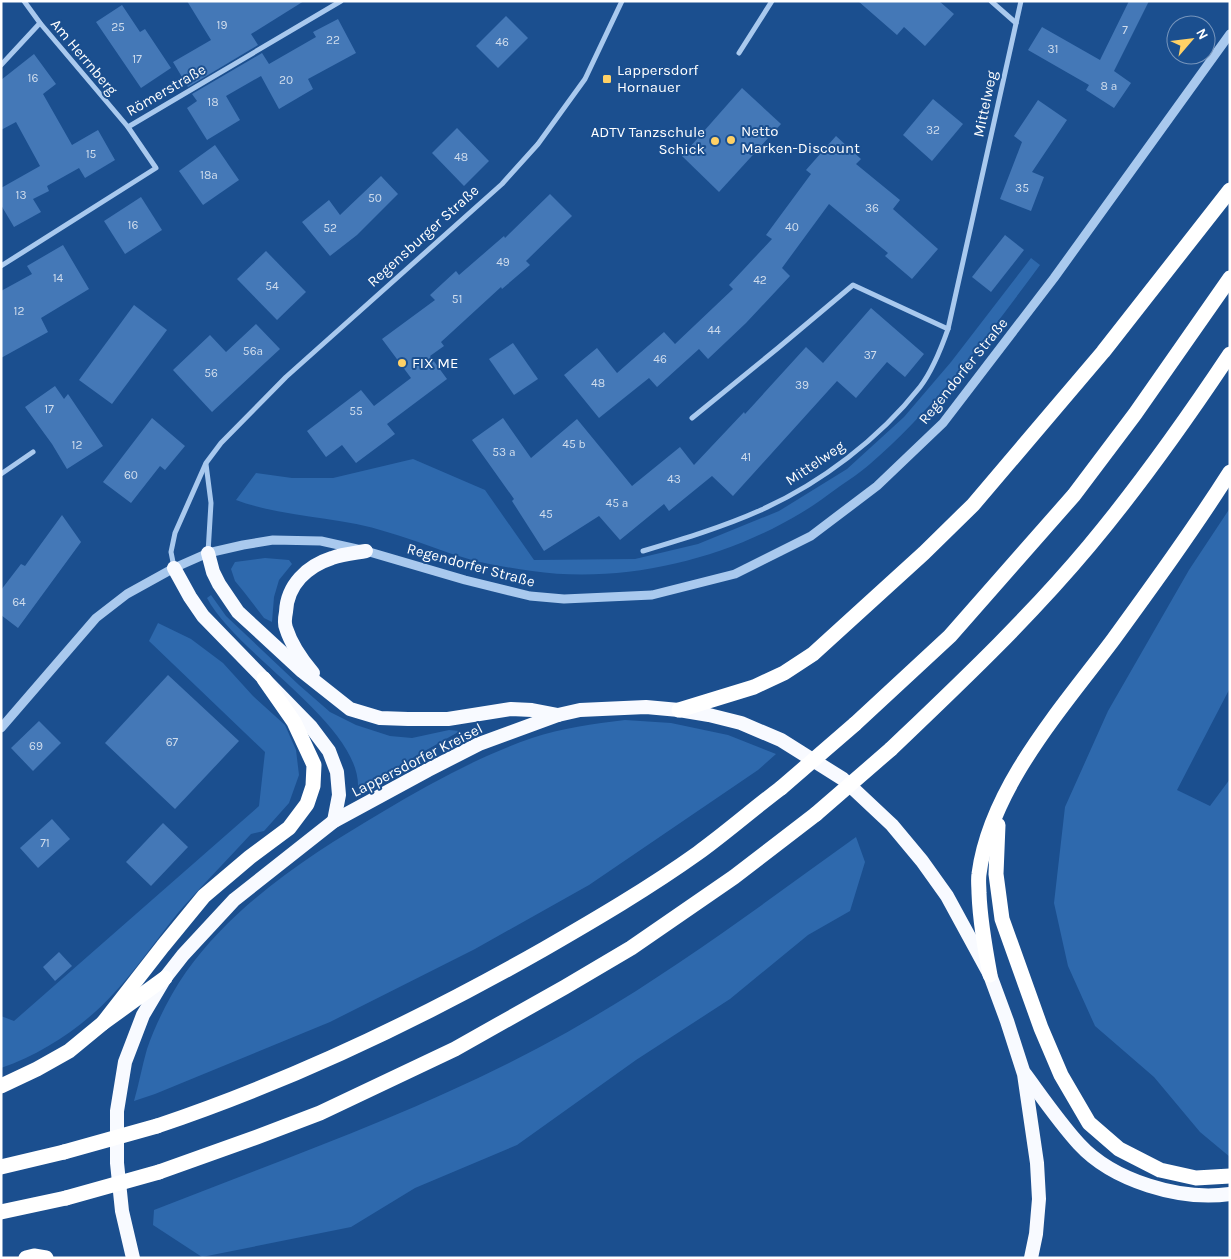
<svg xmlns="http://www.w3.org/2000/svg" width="1231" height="1259" font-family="Karla,sans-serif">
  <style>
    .green { fill: #2e69ad }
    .building { fill: #4478b7 }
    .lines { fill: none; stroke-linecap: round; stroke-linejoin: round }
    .minor { stroke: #a9c9ee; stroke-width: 5 }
    .tertiary { stroke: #a9c9ee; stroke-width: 9 }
    .trunk { stroke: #f8faff; stroke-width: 14 }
    .motorway { stroke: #fff; stroke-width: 15 }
    .motorway-bridge { stroke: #fff; stroke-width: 15 }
    .poi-dot { fill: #ffd166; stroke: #1b4f8f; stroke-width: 2 }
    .labels { text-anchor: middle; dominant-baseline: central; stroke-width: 4; stroke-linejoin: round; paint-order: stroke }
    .number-label { font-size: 12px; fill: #d0dded }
    .street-label { font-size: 15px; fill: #fff; stroke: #1b4f8f }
    .poi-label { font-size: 15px; fill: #fff; stroke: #1b4f8f; text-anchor: start }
  </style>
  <rect width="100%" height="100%" fill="#1b4f8f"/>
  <g class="green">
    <path d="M1031,258L1040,265C988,335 936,407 870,464C860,473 847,481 836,489C825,497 813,506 801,513C723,560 622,584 532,571C512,568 491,565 472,560C443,552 416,540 387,532C338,516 284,518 236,500L256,473L292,478H333L413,459L485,490L534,560L635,559L698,544L779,511L847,469L904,417L951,362Z"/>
    <polygon points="1230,508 1230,688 1177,790 1210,806 1230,779 1230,1157 1200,1132 1154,1077 1095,1026 1068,966 1054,903 1065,807 1108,711 1189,570"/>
    <polygon points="265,558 289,560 292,564 279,580 274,597 272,622 264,618 244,592 235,581 231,569 235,562"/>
    <path d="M211,595L226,616L299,685L330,712L356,725L390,736L412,738L449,730L460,731L358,789C362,725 237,655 207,598Z"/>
    <path d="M158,623L191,639L223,663L253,696L285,725L296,750L299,775L289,803L264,831L251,834C229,858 205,882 183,907C155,940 128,983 95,1012C68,1036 36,1056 1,1068V1016L14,1021L259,806L265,752L149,641Z"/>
    <path d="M625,720L671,723L728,735L776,754L758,770L589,885L475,949L330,1022L155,1094L134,1101C139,1084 142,1066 147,1049C156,1023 170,995 186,972C236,902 311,854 384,811C431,783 480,756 532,738C562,728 593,724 625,720Z"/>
    <path d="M856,837L865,862L850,911L808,935L730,999L636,1060L517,1145L415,1188L351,1227L202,1257L153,1225L154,1210C283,1159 415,1113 538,1048C650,989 753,911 856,837Z"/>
  </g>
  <g class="building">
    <polygon points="187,1 304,1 251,34 258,45 188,87 173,62 211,40"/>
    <polygon points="858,1 939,1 954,14 925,46 904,27 897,35"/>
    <polygon points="1129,1 1149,1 1114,71 1131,83 1114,108 1086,90 1089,85 1028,50 1042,27 1100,60"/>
    <polygon points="122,5 140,32 145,29 171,68 141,88 96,22"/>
    <polygon points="506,16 528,38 498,68 476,46"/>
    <polygon points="338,19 356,53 308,79 313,89 279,109 261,76 226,96 240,120 207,140 187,108 197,101 192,94 262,53 269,64 316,37 313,32"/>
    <polygon points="34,54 56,84 43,94 72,145 98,130 115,160 85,178 79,168 47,186 49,191 33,199 41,212 14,227 1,205 1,188 40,166 16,122 1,130 1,80"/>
    <polygon points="742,88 781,124 719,192 682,156"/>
    <polygon points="933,99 963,124 932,161 903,135"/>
    <polygon points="1038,100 1067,120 1032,172 1044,177 1031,211 1000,199 1022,142 1014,136"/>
    <polygon points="457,128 489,161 464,186 432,153"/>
    <polygon points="836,136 861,159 856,164 900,200 893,209 938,249 912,279 885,256 888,253 829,204 782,268 790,276 746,323 708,359 699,349 657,387 649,378 599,418 564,375 597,348 617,373 664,332 675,344 733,289 729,285 772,239 766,235 811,174 806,170"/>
    <polygon points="215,145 239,180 203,205 179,171"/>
    <polygon points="381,176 398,194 357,235 330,256 302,222 329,200 340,215"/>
    <polygon points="550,194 572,216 526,261 530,265 502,289 501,287 441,342 444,346 430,356 447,379 387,424 395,434 356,463 342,445 326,457 307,431 361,390 374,406 411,378 382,339 435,300 430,295 456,271 459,275 504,236 505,238"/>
    <polygon points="141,197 162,230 125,254 104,221"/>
    <polygon points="1005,235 1024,250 991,292 972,277"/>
    <polygon points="63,245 89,289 41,318 48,332 1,358 1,291 32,274 27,266"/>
    <polygon points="266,251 306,292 277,320 237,279"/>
    <polygon points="134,305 167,330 112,404 79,380"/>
    <polygon points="871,308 924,354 905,377 887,362 856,398 837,381 733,496 712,476 669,511 664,504 620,540 599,516 544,551 512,501 514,499 472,440 503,418 531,458 577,419 632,486 680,447 694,465 744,412 745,414 806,347 823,363"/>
    <polygon points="256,324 280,349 212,412 173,370 210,335 226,352"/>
    <polygon points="513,343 538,379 514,395 489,359"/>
    <polygon points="55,386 64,399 68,394 103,446 67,469 52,444 25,407"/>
    <polygon points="152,418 185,446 165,470 160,466 131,503 103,482"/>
    <polygon points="62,515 81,542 18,628 1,615 1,590 21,564 25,566"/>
    <polygon points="168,675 239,741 175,809 105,743"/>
    <polygon points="39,721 61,743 33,771 11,748"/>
    <polygon points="52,819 70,839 38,868 20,848"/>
    <polygon points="163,823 188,847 151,886 126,862"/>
    <polygon points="59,952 72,966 55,981 43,967"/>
  </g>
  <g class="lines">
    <g class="minor">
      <polyline points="24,1 40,23 128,127"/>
      <polyline points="991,1 1016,23"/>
      <polyline points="739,53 772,1"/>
      <polyline points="1,65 40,23"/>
      <polyline points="1,266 156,168 128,127 341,1"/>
      <polyline points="692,418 778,348 853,285 948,329 1021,1"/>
      <polyline points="206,464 211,503 208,553"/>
      <polyline points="1,474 33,452"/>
      <path d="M643,551C683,539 723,527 761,510C821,483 879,439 920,387C933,370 941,349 948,329"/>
      <polyline points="174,567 171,552 175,533 206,463 221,443 286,377 502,184 538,144 585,79 622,1"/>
    </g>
    <polyline class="tertiary" points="1,728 96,618 127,594 174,568 208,553 243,545 273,540 321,541 366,551 465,580 530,596 564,599 652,595 735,574 811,536 877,486 943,423 1054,278 1230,34"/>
    <g class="trunk">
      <polyline points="208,553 213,572 219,584 238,612 302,671 350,709 380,718 408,719 448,719 511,709 532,710 558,715"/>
      <polyline points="174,568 190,597 203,616 311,727 329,751 337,772 339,795 334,821"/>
      <path d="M313,673C302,660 291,644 286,628C284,623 285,617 286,612C287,585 307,566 332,558C343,554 355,553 366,551"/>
      <path d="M1025,1074C1042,1097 1059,1122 1079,1144C1113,1181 1180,1201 1230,1194"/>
      <polyline points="133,1258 122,1211 117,1163 117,1111 125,1062 143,1015 165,978 183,955 234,900 334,821 428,770 479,744 558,715 580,710 646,707 679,710 709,715 741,723 781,740 843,779 892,825 922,861 947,896 990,975 1007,1021 1024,1074 1037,1163 1039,1199 1036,1234 1031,1258"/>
    </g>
    <g class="motorway">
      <polyline points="679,710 754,687 784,673 813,654 924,553 973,505 1103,352 1230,190"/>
      <polyline points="855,724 950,636 1074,495 1135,414 1230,278"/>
      <path d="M891,749C959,684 1028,619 1089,546C1140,485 1186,420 1230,354"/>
      <polyline points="998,825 996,874 1002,919 1041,1028 1061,1075 1089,1123 1119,1149 1160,1170 1196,1178 1230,1176"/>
      <path d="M990,975C985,948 980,921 979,893C979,887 978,880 979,874C990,788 1062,708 1113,640C1153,585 1193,530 1230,472"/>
      <polyline points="103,1023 163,946 204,896 250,857 289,828 307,804 313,786 314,765 294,722 264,679"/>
      <polyline points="1,1086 37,1069 69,1051 103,1023 165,978"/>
      <path d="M157,1126C291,1081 421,1019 544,949C596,919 649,888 698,853C727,832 753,809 781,788"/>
      <polyline points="1,1167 64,1152"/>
      <polyline points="159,1172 257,1137 320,1113 455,1049 565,987 631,948 734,877 816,814"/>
      <polyline points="1,1212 66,1198"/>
      <polyline points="26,1258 34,1256 46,1258"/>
    </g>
    <g class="motorway-bridge">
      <polyline points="781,788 855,724"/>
      <polyline points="816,814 891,749"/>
      <polyline points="64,1152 157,1126"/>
      <polyline points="66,1198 159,1172"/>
    </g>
  </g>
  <g class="poi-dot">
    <rect x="602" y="74" width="10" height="10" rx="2.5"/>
    <circle cx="731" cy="140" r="5"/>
    <circle cx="715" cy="141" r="5"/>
    <circle cx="402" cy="363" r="5"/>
  </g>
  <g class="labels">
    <g class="number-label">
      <text x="222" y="25">19</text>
      <text x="118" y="27">25</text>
      <text x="1125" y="30">7</text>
      <text x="333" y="40">22</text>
      <text x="502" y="42">46</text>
      <text x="1053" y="49">31</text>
      <text x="137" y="59">17</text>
      <text x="33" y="78">16</text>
      <text x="286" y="80">20</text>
      <text x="1109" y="86">8 a</text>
      <text x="213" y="102">18</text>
      <text x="933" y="130">32</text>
      <text x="91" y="154">15</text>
      <text x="461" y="157">48</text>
      <text x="209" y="175">18a</text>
      <text x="1022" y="188">35</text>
      <text x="21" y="195">13</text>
      <text x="375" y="198">50</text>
      <text x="872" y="208">36</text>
      <text x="133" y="225">16</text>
      <text x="792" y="227">40</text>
      <text x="330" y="228">52</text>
      <text x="503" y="262">49</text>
      <text x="58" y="278">14</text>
      <text x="760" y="280">42</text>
      <text x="272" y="286">54</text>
      <text x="457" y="299">51</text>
      <text x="19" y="311">12</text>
      <text x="714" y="330">44</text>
      <text x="253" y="351">56a</text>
      <text x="870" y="355">37</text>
      <text x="660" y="359">46</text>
      <text x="211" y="373">56</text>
      <text x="598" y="383">48</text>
      <text x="802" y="385">39</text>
      <text x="49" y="409">17</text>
      <text x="356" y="411">55</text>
      <text x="574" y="444">45 b</text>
      <text x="77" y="445">12</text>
      <text x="504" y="452">53 a</text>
      <text x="746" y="457">41</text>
      <text x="131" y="475">60</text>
      <text x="674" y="479">43</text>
      <text x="617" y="503">45 a</text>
      <text x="546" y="514">45</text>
      <text x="19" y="602">64</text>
      <text x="172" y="742">67</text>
      <text x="36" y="746">69</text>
      <text x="45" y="843">71</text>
    </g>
    <g class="street-label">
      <text transform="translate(84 57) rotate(50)">Am Herrnberg</text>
      <text transform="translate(166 90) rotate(-30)">Römerstraße</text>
      <text transform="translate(985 104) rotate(-78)">Mittelweg</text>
      <text transform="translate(423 236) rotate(-42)">Regensburger Straße</text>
      <text transform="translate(963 371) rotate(-51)">Regendorfer Straße</text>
      <text transform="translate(815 463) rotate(-34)">Mittelweg</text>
      <text transform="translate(471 565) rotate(15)">Regendorfer Straße</text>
      <text transform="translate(417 760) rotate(-27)">Lappersdorfer Kreisel</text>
    </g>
    <g class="poi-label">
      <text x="617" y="70">Lappersdorf<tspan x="617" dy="17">Hornauer</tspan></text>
      <text x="741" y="131">Netto<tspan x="741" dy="17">Marken-Discount</tspan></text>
      <text x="705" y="132" text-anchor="end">ADTV Tanzschule<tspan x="705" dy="17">Schick</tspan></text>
      <text x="412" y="363">FIX ME</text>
    </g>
  </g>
  <rect width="1231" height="1259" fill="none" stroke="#ffffff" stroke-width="5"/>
  <g transform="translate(1191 40) rotate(62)"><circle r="24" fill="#1b4f8f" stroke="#7695bc"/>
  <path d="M0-4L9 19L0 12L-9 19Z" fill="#ffd166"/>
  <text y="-8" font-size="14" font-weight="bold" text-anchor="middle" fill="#ffffff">N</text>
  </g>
</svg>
